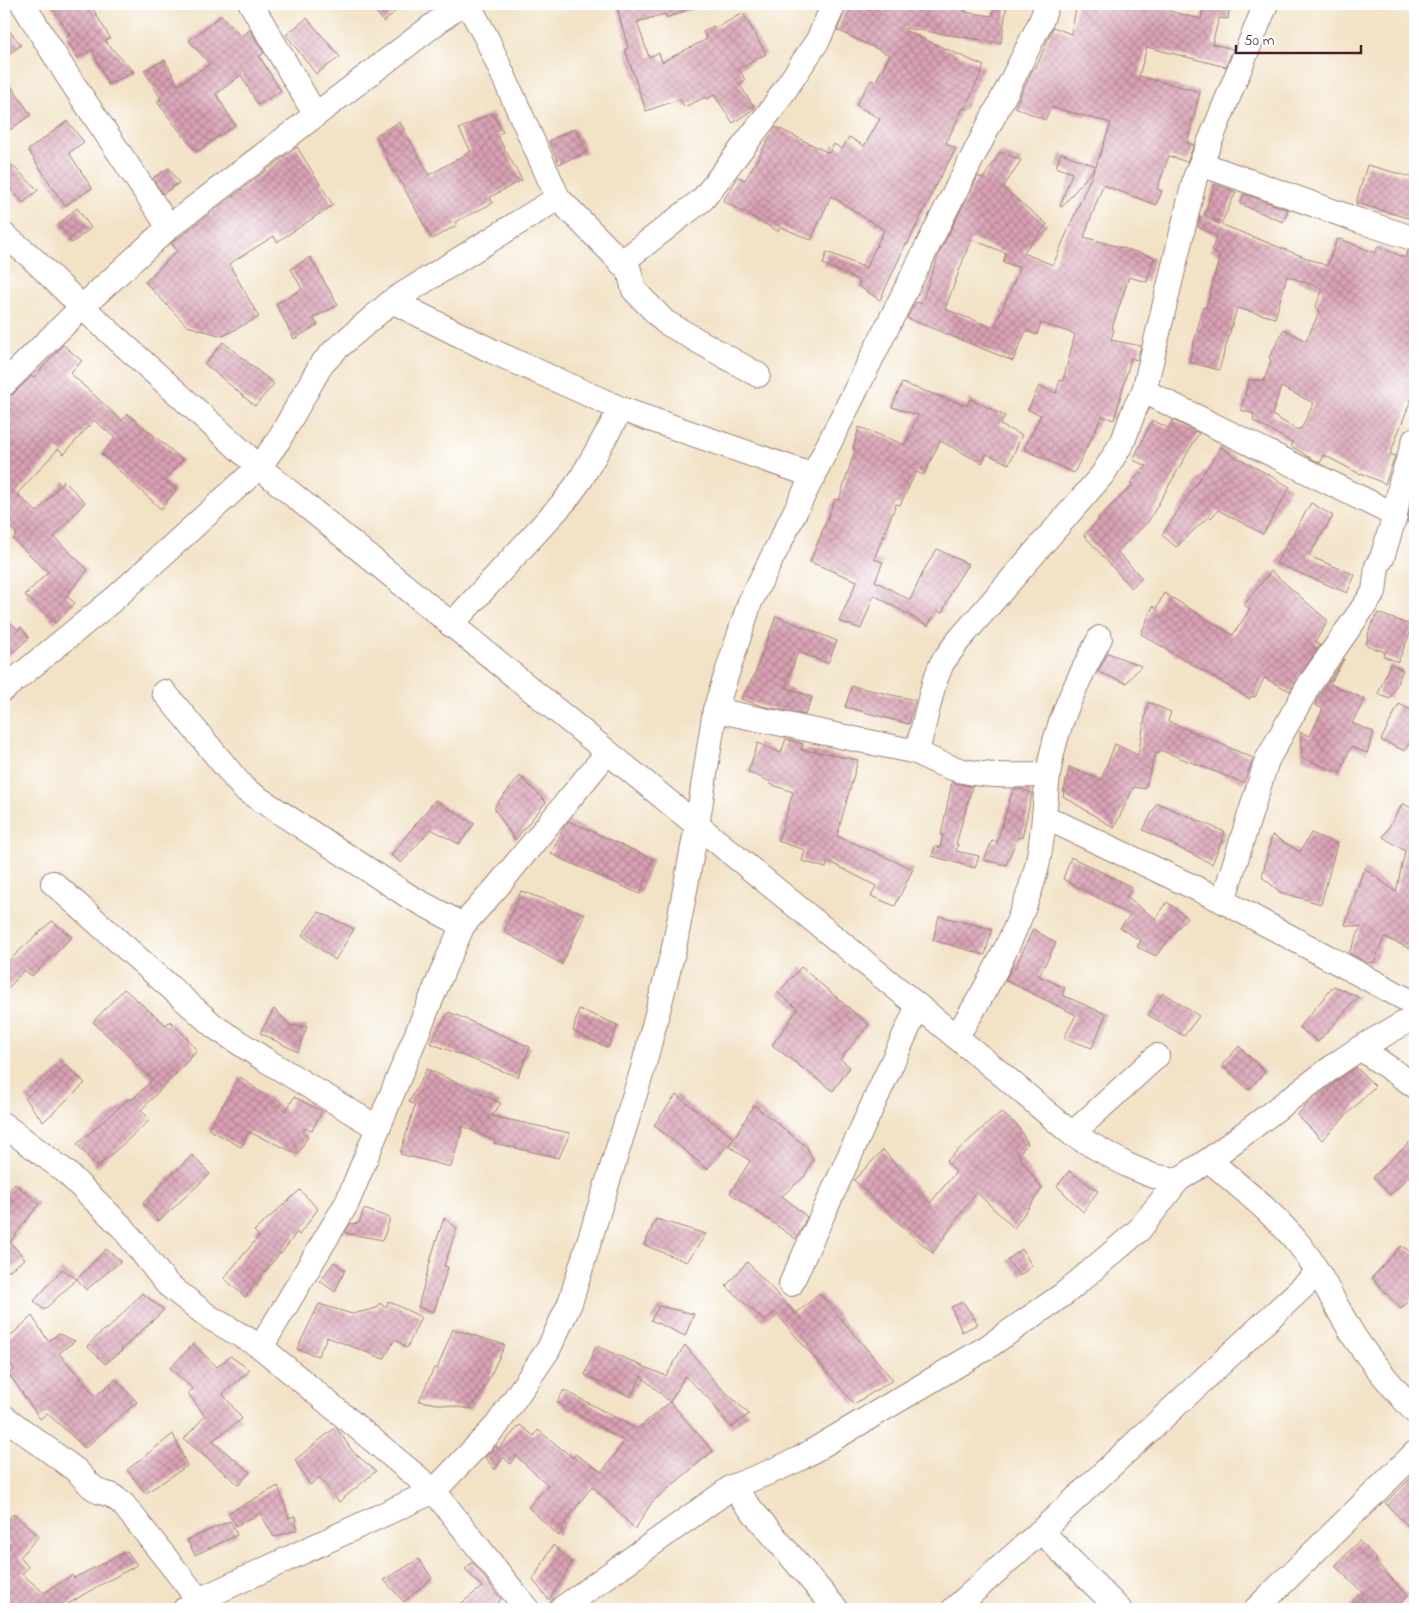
<svg xmlns="http://www.w3.org/2000/svg" width="1419" height="1613" font-family="'Indie Flower',sans-serif">
  <style>
    .building { fill: url(#building-cross-hatch); fill-rule: evenodd }
    .lines { fill: none; stroke-linecap: round; stroke-linejoin: round }
    .minor-casing { stroke: #9e8078; stroke-width: 26 }
    .minor { stroke: #fff; stroke-width: 24 }
  </style>
  <defs>
    <pattern id="building-cross-hatch" width="8" height="8" patternUnits="userSpaceOnUse" patternTransform="scale(1.25)"><rect width="8" height="8" fill="#d9a2b4"/><path d="M0 0l8 8M0 8l8-8" fill="none" stroke="#b28393"/></pattern>
  </defs>
  <rect width="100%" height="100%" fill="#fff"/>
  <filter id="ink" filterUnits="userSpaceOnUse"><feTurbulence type="fractalNoise" baseFrequency=".02" numOctaves="2"/><feDisplacementMap in="SourceGraphic" scale="10" xChannelSelector="R" yChannelSelector="G"/><feConvolveMatrix kernelMatrix="1 2 1 2 8 2 1 2 1" color-interpolation-filters="sRGB"/></filter>
  <filter id="wash" filterUnits="userSpaceOnUse"><feTurbulence type="fractalNoise" baseFrequency=".0096" numOctaves="4" result="noise"/><feDisplacementMap in="SourceGraphic" scale="20" xChannelSelector="R" yChannelSelector="G"/><feGaussianBlur stdDeviation="1.12" result="paint"/><feColorMatrix in="noise" values="0 0 0 0 0 0 0 0 0 0 0 0 0 0 0 0 0 1.4 0 .05"/><feComposite in="paint" operator="in"/></filter>
  <g filter="url(#wash)">
    <rect width="100%" height="100%" fill="#f2e2c6"/>
    <g id="blocks">
      <g class="building">
        <polygon points="50,4 90,4 110,38 105,41 134,72 108,85 92,49 78,58 66,38 70,35"/>
        <polygon points="369,4 403,4 384,22"/>
        <polygon points="616,4 701,4 701,5 666,18 665,14 637,22 649,57 659,53 662,62 707,39 703,32 714,26 716,28 743,13 766,54 739,69 745,80 739,84 755,108 733,123 714,95 707,99 706,97 684,107 680,99 646,111 625,49 628,48"/>
        <polygon points="848,4 966,4 965,12 992,16 995,4 1007,4 1001,43 905,28 904,30 984,66 965,109 963,108 946,143 956,149 938,181 907,245 906,244 880,300 858,286 860,281 823,264 827,252 866,268 884,230 831,196 811,240 781,227 778,231 723,201 738,177 745,180 776,127 829,153 834,144 842,149 849,137 864,146 880,119 856,105 871,80 875,82 890,55 837,30"/>
        <path d="M1077,4H1134L1156,8L1157,4H1170L1169,11L1201,19L1204,4H1230L1228,19L1219,18L1212,44L1233,49L1226,67L1147,47L1139,76L1200,92L1187,143L1194,145L1187,162L1169,156L1157,189L1162,191L1156,205L1103,185L1084,237L1154,257L1147,282L1129,277L1112,328L1114,329L1111,340L1141,346L1137,360L1131,358L1114,420L1102,416L1074,473L1024,449L1041,415L1028,410L1039,386L1056,393L1060,380L1063,381L1075,334L1041,323L1037,335L1026,331L1013,361L907,318L916,302L921,304L940,251L978,176L983,179L1000,152L1021,160L1003,188L1047,224L1023,253L1053,265L1095,167L1062,207L1060,206L1072,173L1056,167L1061,153L1096,166L1111,123L1051,107L1045,120L1015,107L1034,67L1036,68L1053,27L1071,34ZM971,239L1006,253L1003,262L1020,268L994,328L945,309Z"/>
        <polygon points="221,15 241,37 250,30 264,53 259,56 281,91 258,105 241,75 216,94 235,125 196,152 157,102 161,99 144,70 165,60 178,85 210,64 189,41"/>
        <polygon points="307,18 340,57 316,74 286,35"/>
        <polygon points="4,24 21,45 4,58"/>
        <polygon points="4,76 31,115 4,134"/>
        <polygon points="492,113 503,132 497,135 522,180 490,197 493,203 455,222 457,225 432,239 395,172 394,173 376,135 400,122 429,175 471,151 459,129"/>
        <polygon points="67,121 84,142 69,153 92,188 65,206 28,150"/>
        <polygon points="575,128 587,152 559,164 549,141"/>
        <polygon points="297,147 333,205 277,242 274,236 229,264 259,317 223,336 187,326 145,282 177,251 171,243 178,238"/>
        <polygon points="4,158 38,190 23,203 4,181"/>
        <polygon points="1367,165 1415,178 1415,220 1356,203"/>
        <polygon points="169,168 179,183 163,194 153,178"/>
        <polygon points="1215,184 1236,192 1222,222 1204,215"/>
        <polygon points="1244,194 1288,210 1283,222 1240,204"/>
        <polygon points="77,208 91,228 72,243 59,224"/>
        <path d="M1200,216L1327,266L1337,239L1340,240V239L1375,253L1378,246L1405,258L1408,251L1415,252V389L1390,454L1395,456L1385,484L1361,473L1360,474L1324,455L1320,463L1307,456L1291,446L1293,443L1253,421L1254,414L1241,410L1249,380L1264,381L1271,360L1269,358L1284,329L1306,341L1320,310L1315,308L1323,289L1287,276L1275,318L1237,308L1219,370L1189,362L1203,307L1206,308L1220,255L1211,251L1217,236L1198,227ZM1281,387L1314,403L1301,429L1299,428L1298,430L1272,415Z"/>
        <polygon points="310,257 338,305 313,318 318,325 294,339 276,304 302,289 291,269"/>
        <polygon points="223,342 274,384 255,406 205,364"/>
        <polygon points="63,345 82,361 70,373 122,421 128,414 183,460 165,481 176,490 161,509 101,454 115,438 94,420 64,454 58,449 17,494 37,512 64,481 85,502 54,537 88,570 66,596 75,603 55,623 25,595 48,572 13,539 17,534 4,521 4,397 13,394 32,376 34,377"/>
        <polygon points="902,383 967,406 970,399 1005,416 1000,425 1022,435 1009,464 987,454 982,463 940,441 924,475 916,472 900,505 896,504 874,559 883,562 875,581 910,600 924,570 937,549 968,564 954,586 942,613 937,610 928,626 874,595 861,629 839,621 857,581 810,562 835,499 839,500 855,450 853,449 859,427 905,445 918,415 892,407"/>
        <polygon points="1152,420 1168,428 1173,420 1199,433 1148,522 1117,551 1142,578 1131,588 1084,535 1099,519 1098,518 1133,485 1130,483 1147,466 1133,460"/>
        <polygon points="1221,447 1238,459 1239,458 1290,487 1263,534 1218,510 1211,518 1209,516 1176,547 1162,535"/>
        <polygon points="1415,483 1415,525 1407,522"/>
        <polygon points="1311,503 1333,516 1309,556 1355,575 1347,593 1276,563"/>
        <polygon points="1271,571 1328,621 1315,642 1320,645 1290,691 1264,678 1255,697 1251,696 1250,699 1141,634 1153,606 1156,609 1164,593 1233,635 1250,609 1244,605"/>
        <polygon points="1378,613 1413,626 1398,662 1383,656 1385,652 1366,645 1370,627"/>
        <polygon points="4,616 18,630 21,627 29,638 4,660"/>
        <polygon points="776,616 837,641 828,663 798,652 785,687 812,697 805,715 762,706 741,699 754,676"/>
        <polygon points="1108,653 1141,666 1126,683 1098,672"/>
        <polygon points="1344,659 1330,684 1365,699 1352,723 1374,732 1367,753 1351,747 1340,773 1302,758 1300,732 1310,736 1323,709 1315,705 1317,699"/>
        <polygon points="1390,664 1403,670 1390,699 1378,694"/>
        <polygon points="852,686 915,700 909,724 845,707"/>
        <polygon points="1148,702 1171,712 1168,721 1253,758 1244,783 1160,750 1159,754 1156,753 1145,789 1134,787 1114,828 1063,796 1069,767 1101,780 1115,744 1138,755"/>
        <polygon points="1399,704 1415,712 1415,732 1405,751 1381,740"/>
        <polygon points="786,739 803,744 801,750 832,754 832,755 858,760 837,836 913,869 895,906 871,896 876,886 828,861 826,868 802,861 805,850 778,841 793,792 770,784 771,782 748,772 758,743 781,753"/>
        <polygon points="520,776 546,802 515,840 495,810 495,806"/>
        <polygon points="952,782 972,787 956,844 958,844 956,851 979,856 975,868 932,856 935,846 940,848 943,835 941,835"/>
        <polygon points="1013,789 1021,789 1032,793 1022,838 1018,837 1006,865 984,860 992,841 997,842"/>
        <polygon points="435,800 474,824 459,844 431,829 401,863 391,855"/>
        <polygon points="1157,803 1225,832 1212,864 1143,830"/>
        <polygon points="1403,803 1415,811 1415,951 1384,937 1374,963 1366,962 1349,953 1361,927 1345,925 1364,868 1396,892 1405,851 1383,837"/>
        <polygon points="569,821 653,859 640,894 551,854 563,829"/>
        <polygon points="1311,833 1337,844 1321,904 1280,892 1262,877 1272,835 1300,852"/>
        <polygon points="1071,857 1132,887 1126,897 1156,919 1167,902 1187,917 1156,956 1137,947 1141,941 1120,928 1130,915 1063,879"/>
        <polygon points="521,891 585,914 562,964 504,932"/>
        <polygon points="319,912 354,929 335,960 302,935"/>
        <polygon points="939,916 992,929 985,955 933,940"/>
        <polygon points="52,921 72,937 32,976 24,970 4,993 4,965"/>
        <polygon points="1033,929 1056,943 1039,976 1065,988 1062,995 1106,1014 1092,1048 1064,1038 1076,1015 1005,980 1013,966 1015,968"/>
        <polygon points="801,967 869,1025 840,1059 850,1067 833,1091 772,1045 798,1009 778,993"/>
        <polygon points="1334,986 1358,997 1318,1042 1299,1027"/>
        <polygon points="124,989 166,1025 170,1021 187,1038 197,1051 141,1110 150,1120 97,1167 77,1144 130,1098 132,1100 152,1080 132,1060 133,1059 93,1022"/>
        <polygon points="1163,993 1199,1016 1184,1036 1148,1015"/>
        <polygon points="274,1009 291,1026 307,1026 298,1052 260,1033"/>
        <polygon points="579,1009 618,1025 608,1048 573,1031"/>
        <polygon points="449,1012 530,1047 518,1077 430,1043"/>
        <polygon points="1239,1046 1265,1072 1248,1090 1222,1065"/>
        <polygon points="66,1065 85,1083 43,1122 25,1098"/>
        <polygon points="1356,1067 1375,1086 1322,1140 1297,1115 1312,1100"/>
        <polygon points="427,1069 501,1103 492,1116 570,1133 559,1158 494,1143 495,1141 463,1126 451,1167 400,1154 415,1105 409,1102"/>
        <polygon points="240,1077 286,1111 294,1097 322,1111 312,1130 305,1128 303,1133 308,1136 298,1154 249,1132 241,1147 208,1129"/>
        <polygon points="676,1095 734,1138 707,1169 654,1125"/>
        <polygon points="754,1105 807,1147 813,1160 804,1177 782,1196 807,1217 796,1239 730,1193 750,1161 729,1146"/>
        <polygon points="1001,1112 1018,1126 1028,1144 1018,1154 1042,1189 1014,1228 976,1192 933,1253 907,1231 854,1180 883,1150 930,1203 956,1172 946,1161"/>
        <polygon points="1415,1137 1415,1171 1390,1195 1373,1177"/>
        <polygon points="192,1155 210,1174 159,1221 143,1203"/>
        <polygon points="1069,1171 1098,1191 1083,1212 1057,1186"/>
        <polygon points="15,1184 39,1204 10,1242 25,1259 4,1274 4,1197"/>
        <polygon points="300,1190 318,1209 299,1235 297,1232 281,1254 280,1253 245,1297 224,1278 259,1236 254,1231"/>
        <polygon points="364,1209 390,1218 383,1240 345,1233 350,1224 359,1223"/>
        <polygon points="444,1218 457,1228 444,1266 448,1267 434,1312 418,1307 433,1251"/>
        <polygon points="656,1219 706,1234 687,1262 644,1245"/>
        <polygon points="1401,1246 1415,1254 1415,1295 1401,1309 1372,1278"/>
        <polygon points="106,1249 121,1261 86,1290 77,1279"/>
        <polygon points="1022,1249 1032,1266 1020,1276 1007,1260"/>
        <polygon points="334,1262 345,1270 335,1292 320,1281"/>
        <polygon points="747,1262 796,1314 819,1293 893,1380 854,1404 775,1312 764,1321 726,1286"/>
        <polygon points="62,1269 77,1279 44,1310 34,1301"/>
        <polygon points="142,1293 164,1310 121,1350 122,1351 105,1364 87,1346 106,1328 107,1330"/>
        <polygon points="388,1301 421,1317 407,1348 395,1339 384,1359 327,1337 318,1356 297,1349 319,1304 352,1314 377,1308 380,1303 386,1308"/>
        <polygon points="963,1302 978,1324 962,1332 951,1307"/>
        <polygon points="659,1306 694,1314 685,1336 651,1320"/>
        <polygon points="32,1316 48,1341 59,1334 75,1341 59,1353 95,1396 116,1379 137,1402 85,1448 47,1413 40,1419 9,1374 14,1370 4,1352 4,1342"/>
        <polygon points="453,1329 505,1345 485,1387 471,1409 419,1401 434,1368 437,1369"/>
        <polygon points="193,1344 217,1367 230,1356 250,1370 223,1394 242,1419 212,1441 250,1472 239,1485 184,1439 205,1416 188,1393 193,1389 170,1368"/>
        <polygon points="685,1345 716,1383 749,1414 731,1428 709,1399 685,1376 670,1402 641,1376 631,1397 585,1375 596,1346 666,1376"/>
        <polygon points="564,1390 637,1429 670,1402 713,1451 652,1502 635,1529 592,1486 565,1523 559,1536 528,1507 548,1485 516,1456 510,1464 504,1457 495,1470 485,1457 496,1446 498,1449 520,1425 534,1436 538,1430 573,1458 575,1454 602,1472 624,1441 557,1402"/>
        <polygon points="336,1427 353,1452 376,1471 339,1502 319,1477 310,1485 295,1460"/>
        <polygon points="173,1434 187,1466 146,1493 127,1470"/>
        <polygon points="1415,1474 1415,1521 1409,1527 1385,1503"/>
        <polygon points="278,1486 289,1518 295,1516 297,1530 274,1537 260,1513 236,1526 228,1513"/>
        <polygon points="13,1514 39,1536 20,1557 28,1567 22,1574 44,1593 72,1575 74,1578 127,1551 137,1565 86,1593 60,1609 4,1609 4,1551 10,1544 4,1537 4,1524"/>
        <polygon points="230,1521 237,1535 195,1555 187,1540"/>
        <polygon points="1359,1541 1377,1559 1375,1561 1408,1596 1393,1609 1347,1609 1364,1594 1335,1566"/>
        <polygon points="553,1545 572,1563 549,1600 533,1580"/>
        <polygon points="419,1559 432,1578 404,1602 384,1580"/>
        <polygon points="472,1562 501,1599 493,1609 454,1609 482,1587 465,1569"/>
      </g>
    </g>
  </g>
  <g filter="url(#ink)">
    <use href="#blocks" fill-opacity="0" stroke="#9e8078" stroke-width="1"/>
    <g class="lines">
      <defs>
        <g id="minor">
          <polyline points="23,4 67,75 169,227"/>
          <polyline points="251,4 315,114"/>
          <polyline points="468,4 487,39 558,198 629,270 634,290 665,322 758,375"/>
          <polyline points="1201,164 1360,221 1415,239"/>
          <polyline points="4,235 30,256 82,307 259,467 999,1072 1072,1134 1127,1165 1153,1176 1178,1180"/>
          <polyline points="621,263 703,199 772,109 818,40 834,4"/>
          <polyline points="392,301 492,351 621,409 814,476"/>
          <polyline points="4,384 82,307 169,227 461,4"/>
          <polyline points="1144,391 1395,515"/>
          <polyline points="451,625 565,501 581,479 621,409"/>
          <polyline points="4,689 114,599 259,467 278,441 321,365 336,349 392,301 558,198"/>
          <polyline points="164,692 244,789 410,897 463,925"/>
          <path d="M715,710L917,752C931,760 947,767 963,771C991,777 1020,775 1048,775"/>
          <polyline points="917,752 934,683 942,663 958,641 1103,474 1123,441 1135,408 1144,391 1195,178 1266,4"/>
          <polyline points="1045,817 1223,901 1415,1004"/>
          <polyline points="53,883 215,1027 264,1059 378,1128"/>
          <polyline points="1223,901 1267,760 1309,685 1374,592 1377,566 1382,558 1395,515 1401,482 1415,439"/>
          <path d="M956,1037C988,988 1021,926 1036,870C1044,839 1044,807 1048,776C1054,727 1077,681 1100,638"/>
          <polyline points="1360,1048 1415,1086"/>
          <polyline points="4,1125 66,1172 123,1228 167,1284 209,1317 261,1347 434,1491 527,1609"/>
          <polyline points="1072,1134 1157,1056"/>
          <path d="M1209,1160C1239,1186 1272,1212 1298,1243C1321,1271 1335,1307 1355,1338C1372,1364 1394,1388 1415,1412"/>
          <polyline points="791,1284 918,1006"/>
          <polyline points="261,1347 347,1203 446,963 463,925 497,887 607,753"/>
          <polyline points="4,1417 77,1471 91,1486 100,1492 111,1495 123,1504 199,1600"/>
          <polyline points="732,1487 836,1609"/>
          <polyline points="1041,1531 1119,1609"/>
          <polyline points="185,1609 199,1600 434,1491 497,1425 548,1350 570,1303 643,1068 674,948 697,826 715,710 750,602 943,215 1010,84 1042,19 1047,4"/>
          <polyline points="561,1609 732,1487 770,1472 799,1459 986,1348 1064,1294 1139,1230 1178,1180 1209,1160 1335,1065 1360,1048 1415,1017"/>
          <polyline points="954,1609 1041,1531 1318,1273"/>
          <polyline points="1256,1609 1415,1453"/>
        </g>
      </defs>
      <use href="#minor" class="minor-casing"/>
      <use href="#minor" class="minor"/>
    </g>
  </g>
  <rect width="1419" height="1613" fill="none" stroke="#fff" stroke-width="20"/>
  <path d="M1236 45v8h125v-8" fill="none" stroke="#4a1f2b" stroke-width="2.5"/>
  <text x="1244" y="45" font-size="15" fill="#4a1f2b" stroke="#ffffff" stroke-width="4" paint-order="stroke">50 m</text>
</svg>
